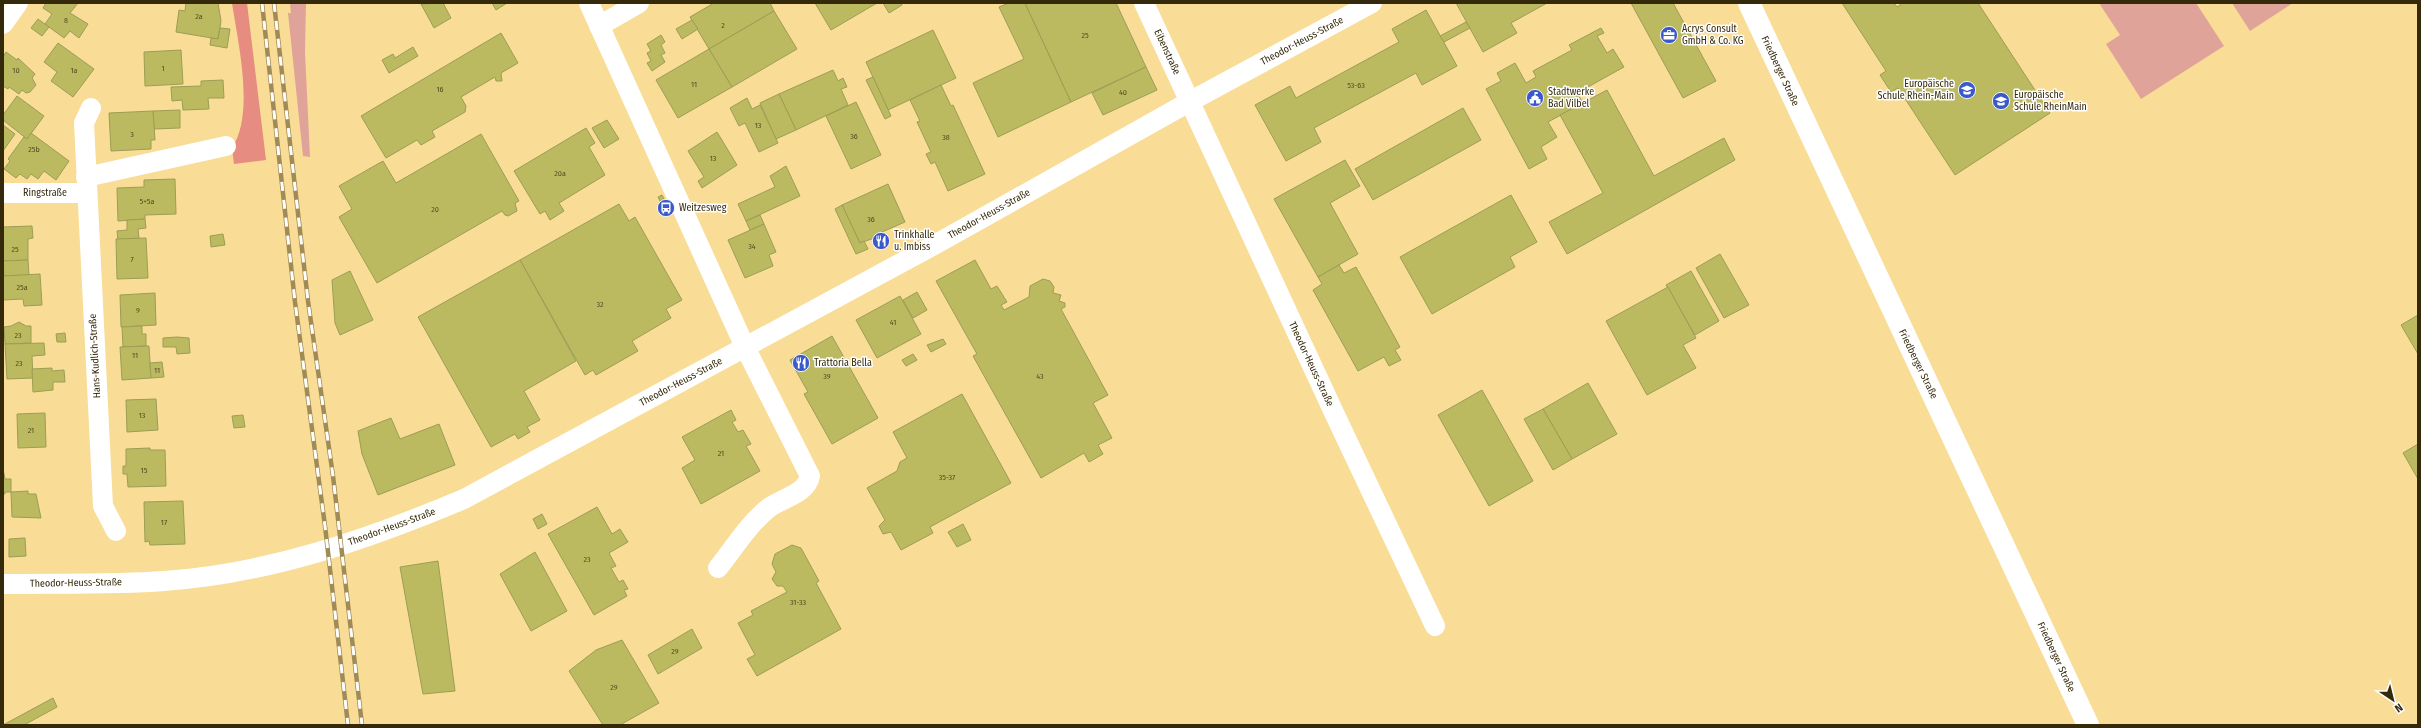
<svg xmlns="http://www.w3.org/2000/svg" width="2421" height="728" font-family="'Fira Sans Condensed',sans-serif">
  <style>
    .green { fill: #e0a39a }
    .forest { fill: #e68c80 }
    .building { fill: #bbba61; stroke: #9d9d54 }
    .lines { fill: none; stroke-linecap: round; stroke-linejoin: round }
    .minor { stroke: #fff; stroke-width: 20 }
    .tertiary { stroke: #fff; stroke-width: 22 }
    .rail-casing { stroke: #a08b57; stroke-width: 4.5 }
    .rail { stroke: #fff; stroke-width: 3; stroke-dasharray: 9; stroke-linecap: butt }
    .labels { text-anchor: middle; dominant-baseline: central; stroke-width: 3; stroke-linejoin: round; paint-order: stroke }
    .number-label { font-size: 8px; fill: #564d20 }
    .poi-label { font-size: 10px; fill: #34290b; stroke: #fff; text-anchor: start }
    .street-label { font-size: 10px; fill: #34290b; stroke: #fff }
  </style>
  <rect width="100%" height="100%" fill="#f9dc95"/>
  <g class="green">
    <polygon points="290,3 306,3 305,52 310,157 303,156 288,13 291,13"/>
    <polygon points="2099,3 2196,3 2224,46 2141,99 2106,44 2120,35"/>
    <polygon points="2232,3 2293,3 2250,31"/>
  </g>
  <path class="forest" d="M232,3H247L266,160L234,164L232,148C255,114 238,42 232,3Z"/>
  <g class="building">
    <polygon points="46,3 78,3 70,13 88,24 79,38 70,31 64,38 45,24 52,14 43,8"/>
    <polygon points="186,3 218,3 221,21 218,39 176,32 179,10 185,11"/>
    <polygon points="443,3 451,18 434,28 421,4"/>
    <polygon points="492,3 507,3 496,10"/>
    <polygon points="714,3 770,3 774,11 709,49 690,17"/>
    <polygon points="815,3 877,3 831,30"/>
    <polygon points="883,3 901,3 902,5 889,13"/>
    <polygon points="1009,3 1025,3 1071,102 998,137 973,83 1024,59 999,7"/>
    <polygon points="1025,3 1116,3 1146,67 1071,102"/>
    <polygon points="1456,3 1547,3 1511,23 1517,33 1483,52"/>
    <polygon points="1631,3 1673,3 1716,81 1683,98"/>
    <polygon points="1842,3 1894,3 1897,7 1903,3 1978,3 2050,113 1955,175 1898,88 1891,92 1880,75 1886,71"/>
    <polygon points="1426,10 1457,66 1422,85 1416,73 1314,128 1321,142 1286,161 1255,105 1290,86 1296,98 1399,42 1392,29"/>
    <polygon points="774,11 797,49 732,87 709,49"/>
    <polygon points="38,19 49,27 42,36 31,28"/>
    <polygon points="692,20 698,29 682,39 676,29"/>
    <polygon points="1466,22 1470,28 1444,42 1440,36"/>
    <polygon points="220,28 230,29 227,48 210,45 211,38 218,39"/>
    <polygon points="1601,28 1604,33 1597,36 1607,53 1613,49 1624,67 1577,93 1583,103 1548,122 1557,137 1541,147 1547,159 1529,169 1486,89 1501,81 1497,73 1515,63 1526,83 1536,77 1533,71 1572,50 1569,45"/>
    <polygon points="933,30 956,78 888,110 866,62"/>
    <polygon points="501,33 518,63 501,73 502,81 496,81 495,77 461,97 466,106 465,112 432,131 435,137 421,145 417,140 386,158 361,116"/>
    <polygon points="661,35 665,42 661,45 665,53 661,55 665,62 652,71 647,63 651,61 647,53 651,51 647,44"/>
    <polygon points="58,43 94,69 73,97 51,81 57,72 44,62"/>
    <polygon points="413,47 418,56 389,73 382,60 393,54 395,58"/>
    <polygon points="709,49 732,87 678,118 656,80"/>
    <polygon points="181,50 183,84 145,86 144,52"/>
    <polygon points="6,52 17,60 18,58 35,74 32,78 36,85 30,92 26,93 22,90 19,94 9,87 8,89 3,86 3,57"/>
    <polygon points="1146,67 1157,90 1103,115 1092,93"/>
    <polygon points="833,70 838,81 843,78 847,87 841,89 848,105 796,130 779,94"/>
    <polygon points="873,77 891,116 885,119 866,80"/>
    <polygon points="223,80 224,98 208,98 209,109 183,110 182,100 172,101 171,87 201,86 201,81"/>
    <polygon points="941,85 951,106 953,105 985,174 948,191 935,162 931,164 926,154 931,152 917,122 920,121 910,100"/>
    <polygon points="1607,90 1654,176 1724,138 1735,160 1567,254 1549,222 1603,193 1560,115"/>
    <polygon points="779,94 796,130 776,139 760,103"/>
    <polygon points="17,96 44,116 27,139 3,120 3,115"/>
    <polygon points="747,98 752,109 760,105 778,143 759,152 745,123 739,126 730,108"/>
    <polygon points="856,102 881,155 851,169 826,116"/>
    <polygon points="1463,108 1481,140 1373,200 1355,169"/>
    <polygon points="180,110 180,128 154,129 153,111"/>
    <polygon points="153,111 155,140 151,140 151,149 111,151 109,113"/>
    <polygon points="607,120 619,139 604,148 592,128"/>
    <polygon points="3,125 15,134 3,151"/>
    <polygon points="586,128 595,143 589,147 605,175 559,203 564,211 550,220 545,211 540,214 514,171"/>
    <polygon points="717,132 737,165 702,188 698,181 704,177 688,151"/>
    <polygon points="31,133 69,161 56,180 44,171 38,179 31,174 27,179 20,174 16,178 4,169 10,161 8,159 24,137 27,139"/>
    <polygon points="481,134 519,201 515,203 517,211 508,216 505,215 502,211 377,283 339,217 352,209 339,186 383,161 396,183"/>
    <polygon points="1345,160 1360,186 1330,203 1358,254 1318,277 1274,199"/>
    <polygon points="786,166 800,196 746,221 738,204 775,187 770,176"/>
    <polygon points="175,179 176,214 145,215 145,219 118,221 117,188 144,187 144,180"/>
    <polygon points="888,184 905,222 882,232 883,235 860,243 842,205"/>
    <polygon points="662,195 666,203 662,205 658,197"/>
    <polygon points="1511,195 1537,242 1510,257 1515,267 1432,314 1400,257"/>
    <polygon points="619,204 629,221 635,217 682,300 666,309 671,318 632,341 638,351 596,375 593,370 585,375 520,260"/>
    <polygon points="842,205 860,243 864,241 868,249 856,254 835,209"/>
    <polygon points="760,215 764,224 750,230 746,221"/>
    <polygon points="145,219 146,228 138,229 139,238 118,240 117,231 127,230 127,220"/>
    <polygon points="764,224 776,252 769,255 773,266 745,278 728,240"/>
    <polygon points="32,226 33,238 28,239 28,260 3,261 3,227"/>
    <polygon points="223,234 225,245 211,247 210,236"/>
    <polygon points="146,238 148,278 117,279 116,239"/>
    <polygon points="1720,254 1749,305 1724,318 1696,268"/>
    <polygon points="28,260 29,275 4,276 3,261"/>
    <polygon points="520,260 576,361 524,391 540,420 527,427 530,432 518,439 515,434 491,447 418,317"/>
    <polygon points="975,260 991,289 997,286 1007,302 1001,305 1004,310 1029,297 1030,286 1043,279 1050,281 1054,287 1053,293 1061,295 1059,301 1065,303 1065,307 1061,309 1108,395 1093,403 1112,438 1098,445 1103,454 1089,462 1084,453 1041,478 973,356 977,354 936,281"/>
    <polygon points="1339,265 1344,273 1356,267 1400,347 1395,350 1401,360 1389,366 1384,357 1358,371 1313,290 1322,284 1318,277"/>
    <polygon points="350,271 373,320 340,335 335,323 332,280"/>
    <polygon points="1691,271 1719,321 1695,335 1666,285"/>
    <polygon points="40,274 42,305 24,306 23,299 3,300 3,276"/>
    <polygon points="1668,287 1696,338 1683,345 1696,368 1647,395 1606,321"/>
    <polygon points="917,292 927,310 913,318 903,300"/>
    <polygon points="155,293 156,325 121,327 120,295"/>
    <polygon points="900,296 921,334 877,358 856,320"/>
    <polygon points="2418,315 2418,354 2401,325"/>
    <polygon points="19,322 26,326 31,326 31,343 5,344 4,327 11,326"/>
    <polygon points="142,326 142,334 146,334 146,346 123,347 122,327"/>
    <polygon points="65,333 66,342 57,342 56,334"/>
    <polygon points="832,336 878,418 832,444 804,394 808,392 790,360"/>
    <polygon points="177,337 189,338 190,353 177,354 176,347 163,347 163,338"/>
    <polygon points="943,339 946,344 931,352 927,345"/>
    <polygon points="44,343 45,355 32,356 33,378 7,379 5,344"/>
    <polygon points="149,346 151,378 122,380 120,347"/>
    <polygon points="913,354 917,360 906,366 902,360"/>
    <polygon points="162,362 164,377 151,378 150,363"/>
    <polygon points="52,368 52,371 64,370 65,382 53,382 53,390 33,392 32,369"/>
    <polygon points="1588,383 1617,434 1572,459 1543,409"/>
    <polygon points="1482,390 1533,481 1489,506 1438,415"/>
    <polygon points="962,394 1011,483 930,527 933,533 901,550 891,532 883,534 879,526 885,520 867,488 897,471 900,462 907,458 893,432"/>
    <polygon points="156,399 158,430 127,432 126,400"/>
    <polygon points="1543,409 1572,459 1553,470 1524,419"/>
    <polygon points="731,410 736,420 732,422 738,432 743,430 751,444 746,446 760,471 701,504 682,468 695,460 682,437"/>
    <polygon points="45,413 46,447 18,448 17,414"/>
    <polygon points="243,415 245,427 234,428 232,416"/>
    <polygon points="391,418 400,439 439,424 455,465 378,495 362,454 358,431"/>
    <polygon points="2418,444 2418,479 2403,453"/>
    <polygon points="150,448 150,450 165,450 166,486 128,487 127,474 123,474 123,466 126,466 126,449"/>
    <polygon points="3,469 5,479 11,479 11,492 5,492 5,494 3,494"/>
    <polygon points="28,491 28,494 36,494 41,518 12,517 11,492"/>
    <polygon points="183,501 185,544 150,545 149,541 145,542 144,502"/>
    <polygon points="597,507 612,534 620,529 628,542 609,553 616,566 611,568 619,582 623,580 628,589 624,590 627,596 594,615 548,534"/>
    <polygon points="542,514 547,524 538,529 533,519"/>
    <polygon points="963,524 971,540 957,547 948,532"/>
    <polygon points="25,538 26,556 9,557 9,539"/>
    <polygon points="792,545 801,548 819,581 816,583 841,629 757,676 747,659 755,655 738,623 753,615 751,611 787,592 783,586 777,586 772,579 776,572 772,564 775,554"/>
    <polygon points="535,552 567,611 531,631 500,574"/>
    <polygon points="438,561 455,691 423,694 400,567"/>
    <polygon points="692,629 702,648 658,674 648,655"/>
    <polygon points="622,640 659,703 620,725 603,725 569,671 596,650"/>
    <polygon points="53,698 57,707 24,725 3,725"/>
  </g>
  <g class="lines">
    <g class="minor">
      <path d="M589,3L745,347L810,476C807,493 783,498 770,507C749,523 734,548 718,568"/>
      <polyline points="1144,3 1336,417 1435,626"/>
      <polyline points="3,24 18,3"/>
      <polyline points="599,26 639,3"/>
      <polyline points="91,108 84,123 103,506 116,531"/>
      <polyline points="86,177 226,146"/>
      <polyline points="3,193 87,193"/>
      <path d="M3,584C56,583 111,585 164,581C268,574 369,539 464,499L936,244L1189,102L1372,3"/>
    </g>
    <path class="tertiary" d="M1749,3C1860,244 1976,484 2088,725"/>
    <defs>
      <g id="rail">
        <polyline points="262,3 295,302 325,526 348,725"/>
        <polyline points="274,3 308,301 333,476 362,725"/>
      </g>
    </defs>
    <use href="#rail" class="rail-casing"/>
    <use href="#rail" class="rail"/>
  </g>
  <defs>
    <symbol id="office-disc" viewBox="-11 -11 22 22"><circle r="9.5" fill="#3b59cb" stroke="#fff"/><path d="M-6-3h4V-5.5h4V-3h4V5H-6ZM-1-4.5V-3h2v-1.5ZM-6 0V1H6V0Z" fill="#fff"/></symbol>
    <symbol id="school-disc" viewBox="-11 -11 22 22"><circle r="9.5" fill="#3b59cb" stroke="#fff"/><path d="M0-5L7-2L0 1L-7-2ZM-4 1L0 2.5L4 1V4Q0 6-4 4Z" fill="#fff"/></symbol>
    <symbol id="civic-disc" viewBox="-11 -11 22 22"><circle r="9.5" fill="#3b59cb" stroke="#fff"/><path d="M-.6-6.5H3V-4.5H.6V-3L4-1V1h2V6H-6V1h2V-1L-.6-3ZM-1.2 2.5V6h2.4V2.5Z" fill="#fff"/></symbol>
    <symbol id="bus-disc" viewBox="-11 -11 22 22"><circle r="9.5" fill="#3b59cb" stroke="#fff"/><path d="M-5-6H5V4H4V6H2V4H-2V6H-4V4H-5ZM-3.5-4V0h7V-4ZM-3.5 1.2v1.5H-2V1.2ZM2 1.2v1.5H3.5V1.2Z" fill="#fff"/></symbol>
    <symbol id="restaurant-disc" viewBox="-11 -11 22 22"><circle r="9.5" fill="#3b59cb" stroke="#fff"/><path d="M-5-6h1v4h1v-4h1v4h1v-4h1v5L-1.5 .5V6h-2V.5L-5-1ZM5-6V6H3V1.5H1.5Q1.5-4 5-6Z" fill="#fff"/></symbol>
  </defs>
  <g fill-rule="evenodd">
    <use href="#office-disc" x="1659" y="25" width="20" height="20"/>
    <use href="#school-disc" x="1957" y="80" width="20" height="20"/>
    <use href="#civic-disc" x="1525" y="88" width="20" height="20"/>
    <use href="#school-disc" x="1991" y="91" width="20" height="20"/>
    <use href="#bus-disc" x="656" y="198" width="20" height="20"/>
    <use href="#restaurant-disc" x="871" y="231" width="20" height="20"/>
    <use href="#restaurant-disc" x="791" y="353" width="20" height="20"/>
  </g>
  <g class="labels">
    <g class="number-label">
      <text x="199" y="16">2a</text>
      <text x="66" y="20">8</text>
      <text x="723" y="25">2</text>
      <text x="1085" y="35">25</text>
      <text x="163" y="68">1</text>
      <text x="16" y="70">10</text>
      <text x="74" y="70">1a</text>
      <text x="694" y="84">11</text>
      <text x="1356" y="85">53-63</text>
      <text x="440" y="89">16</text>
      <text x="1123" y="92">40</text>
      <text x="758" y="125">13</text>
      <text x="132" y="134">3</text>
      <text x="854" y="136">36</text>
      <text x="946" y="137">38</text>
      <text x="34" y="149">25b</text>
      <text x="713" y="158">13</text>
      <text x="560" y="173">20a</text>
      <text x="147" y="201">5+5a</text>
      <text x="435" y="209">20</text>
      <text x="871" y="219">36</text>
      <text x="752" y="246">34</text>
      <text x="15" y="249">25</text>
      <text x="132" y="259">7</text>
      <text x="22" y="287">25a</text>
      <text x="600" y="304">32</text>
      <text x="138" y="310">9</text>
      <text x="893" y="322">41</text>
      <text x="18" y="335">23</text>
      <text x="135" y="355">11</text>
      <text x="19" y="363">23</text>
      <text x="157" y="370">11</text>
      <text x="827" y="376">39</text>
      <text x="1040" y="376">43</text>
      <text x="142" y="415">13</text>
      <text x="31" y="430">21</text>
      <text x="721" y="453">21</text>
      <text x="144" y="470">15</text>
      <text x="947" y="477">35-37</text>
      <text x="164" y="522">17</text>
      <text x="587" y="559">23</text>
      <text x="798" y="602">31-33</text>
      <text x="675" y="651">29</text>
      <text x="614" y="687">29</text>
    </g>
    <g class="poi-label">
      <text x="1682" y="29">Acrys Consult<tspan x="1682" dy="12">GmbH &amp; Co. KG</tspan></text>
      <text x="1954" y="84" text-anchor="end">Europäische<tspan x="1954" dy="12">Schule Rhein-Main</tspan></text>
      <text x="1548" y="92">Stadtwerke<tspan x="1548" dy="12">Bad Vilbel</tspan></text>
      <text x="2014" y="95">Europäische<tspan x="2014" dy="12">Schule RheinMain</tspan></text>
      <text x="679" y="208">Weitzesweg</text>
      <text x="894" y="235">Trinkhalle<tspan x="894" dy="12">u. Imbiss</tspan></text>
      <text x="814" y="363">Trattoria Bella</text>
    </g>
    <g class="street-label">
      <text transform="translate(1302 41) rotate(-28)">Theodor-Heuss-Straße</text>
      <text transform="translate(1167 52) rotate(65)">Eibenstraße</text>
      <text transform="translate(1780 71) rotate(65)">Friedberger Straße</text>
      <text x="45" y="193">Ringstraße</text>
      <text transform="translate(989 214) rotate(-29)">Theodor-Heuss-Straße</text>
      <text transform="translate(95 356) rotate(-93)">Hans-Kudlich-Straße</text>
      <text transform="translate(1311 364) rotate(65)">Theodor-Heuss-Straße</text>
      <text transform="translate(1918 364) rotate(64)">Friedberger Straße</text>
      <text transform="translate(681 382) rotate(-28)">Theodor-Heuss-Straße</text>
      <text transform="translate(392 527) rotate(-20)">Theodor-Heuss-Straße</text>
      <text transform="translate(76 583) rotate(-1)">Theodor-Heuss-Straße</text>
      <text transform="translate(2056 657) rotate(65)">Friedberger Straße</text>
    </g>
  </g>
  <rect width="2421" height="728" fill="none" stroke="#34290b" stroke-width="8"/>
  <g transform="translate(2393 700) rotate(145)" stroke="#ffffff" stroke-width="3" paint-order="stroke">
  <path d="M0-3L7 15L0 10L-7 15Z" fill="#34290b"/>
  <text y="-6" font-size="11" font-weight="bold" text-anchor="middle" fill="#34290b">N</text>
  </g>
</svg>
